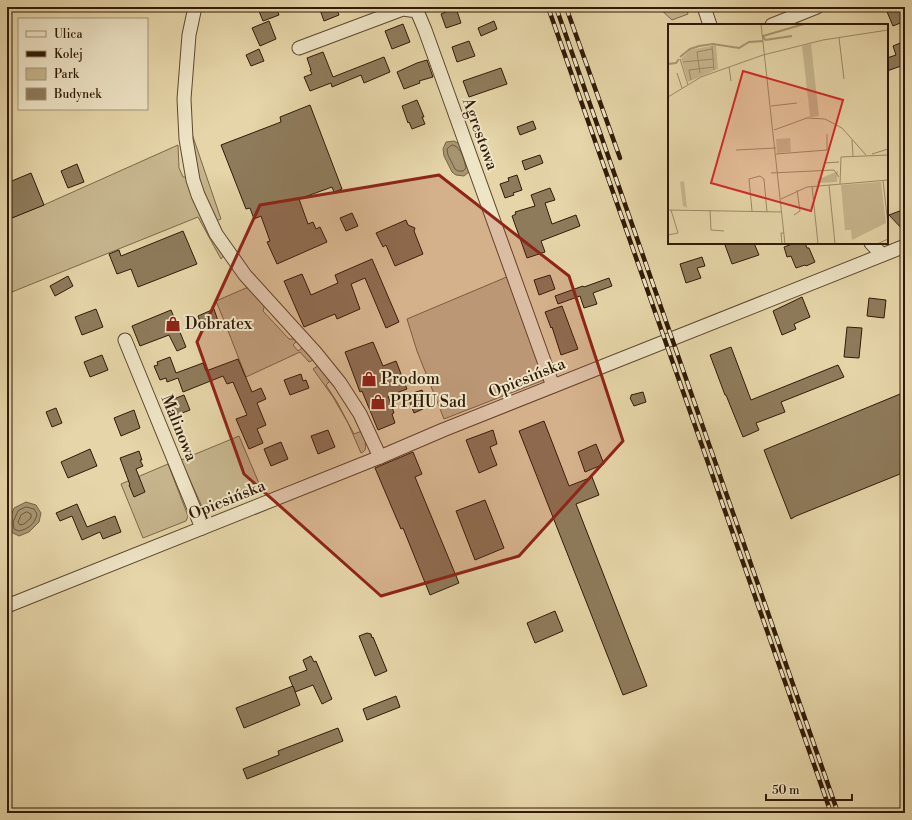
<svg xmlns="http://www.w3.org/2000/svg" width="912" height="820" font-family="'Libre Bodoni',serif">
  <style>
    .green { fill: #c6b58d; stroke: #7b684a }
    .water { fill: #a79571; stroke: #776447 }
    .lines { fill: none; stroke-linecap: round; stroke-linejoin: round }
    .shore { stroke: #6c583c; stroke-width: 1 }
    .building { fill: #8e7b5b; stroke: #301a07 }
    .street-casing { stroke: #5d492f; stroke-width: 15 }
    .street { stroke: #eee4c6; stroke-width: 13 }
    .rail-casing { stroke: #301a07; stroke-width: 4.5 }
    .rail { stroke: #eee4c6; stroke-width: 3; stroke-dasharray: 9; stroke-linecap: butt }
    .marked { fill: #8f2418; fill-opacity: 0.2; stroke: #8f2418; stroke-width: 3; stroke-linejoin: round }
    .labels { text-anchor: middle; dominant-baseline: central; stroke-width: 4; stroke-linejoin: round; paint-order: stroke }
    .street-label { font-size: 16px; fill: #301a07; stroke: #eee4c6 }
    .poi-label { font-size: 16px; fill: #301a07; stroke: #eee4c6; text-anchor: start }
    .inset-river { fill: none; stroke: #a79571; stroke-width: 2 }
    .inset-road { fill: none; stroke: #9d8a68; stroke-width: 1 }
    .view { fill: #d62828; fill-opacity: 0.15; stroke: #d62828; stroke-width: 2 }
    .inset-edge { fill: none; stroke: #301a07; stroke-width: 2 }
  </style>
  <rect width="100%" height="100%" fill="#e5d5a8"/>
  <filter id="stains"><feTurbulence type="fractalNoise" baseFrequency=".005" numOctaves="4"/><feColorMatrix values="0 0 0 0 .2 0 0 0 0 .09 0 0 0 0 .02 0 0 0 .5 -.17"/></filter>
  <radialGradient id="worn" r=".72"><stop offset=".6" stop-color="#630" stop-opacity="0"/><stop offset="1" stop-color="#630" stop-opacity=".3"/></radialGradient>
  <g class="green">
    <polygon points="658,7 686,7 688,14 672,20"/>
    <polygon points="190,128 221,219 216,221 199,185"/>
    <polygon points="178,145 179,168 183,177 188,177 224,255 221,259 198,217 7,294 7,220 46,204"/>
    <polygon points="509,276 544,380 444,419 417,351 407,319"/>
    <polygon points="246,288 250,288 265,304 263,311 289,339 296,339 296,342 293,345 298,351 302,348 304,348 313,358 313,360 309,362 300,352 246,377 225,323 216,301"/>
    <path d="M318,366H321L330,377V381L326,385L337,402L354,434L359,432H363L367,442L365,443C366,448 366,451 361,453L348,423L333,397L313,369Z"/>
    <polygon points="239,436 261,488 204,511 181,460"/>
    <polygon points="168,464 188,516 186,521 143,538 121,484"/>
  </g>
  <g class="water">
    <polygon points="454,141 462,145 469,172 464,176 456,175 452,172 444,156 443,149 446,142"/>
    <polygon points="26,502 36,505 41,513 39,522 29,532 19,536 11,532 9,521 14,508"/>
  </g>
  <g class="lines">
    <g class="shore">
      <path d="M453,145C462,148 464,160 466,168L463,171H458L455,169L448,155L447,149L449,147Z"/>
      <path d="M26,507L34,509L37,514C35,524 28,529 19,531L14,529L13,522L18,511Z"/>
      <polygon points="27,512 31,514 31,518 24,524 20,525 18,522 21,515"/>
    </g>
  </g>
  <g class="building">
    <polygon points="269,7 276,7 279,15 263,21 259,11"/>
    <polygon points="319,7 336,7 339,15 324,21"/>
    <polygon points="885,7 905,7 905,21 893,26"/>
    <polygon points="456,8 461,23 446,28 441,14"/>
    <polygon points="269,21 276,39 260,46 252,28"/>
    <polygon points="494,21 497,29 481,36 478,28"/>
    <polygon points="403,24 410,42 392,49 385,31"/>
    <polygon points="469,41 475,56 457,62 452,47"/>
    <polygon points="905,41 905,75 901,66 887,71 887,58 896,55 893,46"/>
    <polygon points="259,49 264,61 251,66 246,55"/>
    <polygon points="323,52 333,77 384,57 390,72 364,83 361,75 332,87 331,83 310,91 304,77 312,74 310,70 311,70 307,58"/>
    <polygon points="427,60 433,77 419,81 420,83 404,89 397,72 417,63"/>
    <polygon points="501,68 507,84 469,97 463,81"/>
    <polygon points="417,100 424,117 422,117 425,124 412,129 409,122 408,123 402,106"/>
    <polygon points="310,105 342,189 334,192 332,187 299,199 308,224 313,222 316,229 320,227 327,242 277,264 267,242 270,241 261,216 254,219 250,208 246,209 221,145 281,122 280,117"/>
    <polygon points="533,121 536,129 520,135 517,127"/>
    <polygon points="540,155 543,163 525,170 522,161"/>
    <polygon points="77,164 84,182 68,188 61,171"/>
    <polygon points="31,173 44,205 7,220 7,183"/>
    <polygon points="517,175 522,190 513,193 514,195 505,198 500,184 509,181 508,178"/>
    <polygon points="550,188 555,200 545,203 552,224 576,215 580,226 541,241 545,252 527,258 512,216 516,214 515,212 535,206 531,195"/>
    <polygon points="905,209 905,232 889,215"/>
    <polygon points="352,213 358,226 346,231 340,218"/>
    <polygon points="406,220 408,225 415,228 414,231 423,254 395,266 386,245 383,247 376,233"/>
    <polygon points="183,231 197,264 138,287 131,269 117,274 109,254 119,250 121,256"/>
    <polygon points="731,243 754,243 759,255 732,264 725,245"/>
    <polygon points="795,243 805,243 807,248 809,248 815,262 806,266 805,265 796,268 791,256 787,257 784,247"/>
    <polygon points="702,257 705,266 697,268 701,278 686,283 680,264"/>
    <polygon points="372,259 399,322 386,328 365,278 351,284 360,309 337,319 335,314 304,327 284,281 302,274 311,295 338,283 335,275"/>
    <polygon points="550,275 555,289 539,295 534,280"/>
    <polygon points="68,276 73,286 55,296 50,286"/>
    <polygon points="609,278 612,286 593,293 597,304 584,308 580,296 558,304 555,296 583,286 584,287"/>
    <polygon points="802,297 810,317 794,324 796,329 782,335 773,311"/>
    <polygon points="869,298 886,300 884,318 867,316"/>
    <polygon points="562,306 578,349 561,355 552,327 551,328 545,312"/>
    <polygon points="96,309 103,327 82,335 75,317"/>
    <polygon points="214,309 218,321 202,327 198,316"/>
    <polygon points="171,310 186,347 177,351 169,335 140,346 132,326"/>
    <polygon points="847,327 862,328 859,358 844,357"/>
    <polygon points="373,342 383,366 396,361 407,389 388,396 394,413 392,414 395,423 378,430 362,391 360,392 345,352"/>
    <polygon points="731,347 751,400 838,365 844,377 781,402 785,412 756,423 759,430 743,437 726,395 725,395 710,355"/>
    <polygon points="102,355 108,370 90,377 84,362"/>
    <polygon points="170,357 176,373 203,363 206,371 238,359 252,392 261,388 266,399 257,403 266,425 257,429 263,443 249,449 236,419 247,415 233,382 227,384 223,376 183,392 178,378 167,382 166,378 160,380 154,366 158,365 157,362"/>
    <polygon points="301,374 303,381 306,380 309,388 290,395 284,380"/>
    <polygon points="422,390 428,405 422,407 423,409 414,413 407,395"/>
    <polygon points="643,392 646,402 634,406 630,398 631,397 631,395"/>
    <polygon points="905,392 905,472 796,516 791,519 764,450"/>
    <polygon points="184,395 190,410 177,415 171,400"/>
    <polygon points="56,408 62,423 52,427 46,412"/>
    <polygon points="134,410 140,428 121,436 114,418"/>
    <polygon points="544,421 569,486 592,477 599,495 576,504 647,686 623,695 519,431"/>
    <polygon points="328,430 335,447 318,454 311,436"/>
    <polygon points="493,430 497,444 490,447 497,465 479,473 466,440"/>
    <polygon points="281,442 288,459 271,466 264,449"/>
    <polygon points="596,444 604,464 585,472 578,452"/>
    <polygon points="90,449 97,466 68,478 61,462"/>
    <polygon points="139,451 142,460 140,460 143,466 136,469 145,492 134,497 129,485 130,485 120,458"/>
    <polygon points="413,452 422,474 415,477 459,583 430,595 403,528 401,529 375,468"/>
    <polygon points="485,500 504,548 475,560 456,511"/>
    <polygon points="77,504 87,527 115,516 121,532 103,539 100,532 82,540 72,516 60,521 56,513"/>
    <polygon points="555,611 563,631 535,643 527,623"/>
    <polygon points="367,633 371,634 372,638 373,637 387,671 375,676 359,636"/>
    <polygon points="311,656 314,662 316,661 332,699 322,704 313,685 295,692 289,677 307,670 303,660"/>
    <polygon points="293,686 300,705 244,728 236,708"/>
    <polygon points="396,696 400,707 367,720 363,709"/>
    <polygon points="338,728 343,741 247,779 243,769 279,755 278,751"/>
  </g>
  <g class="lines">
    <defs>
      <g id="street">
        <polyline points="195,7 189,35 184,99 186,139 193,180 198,195 216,234 245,275 315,352 340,383 360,414 380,457"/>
        <polyline points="704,7 710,25"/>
        <polyline points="772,25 817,7"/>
        <polyline points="299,48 403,9 417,11 425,30 553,386"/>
        <polyline points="871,243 882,255"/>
        <polyline points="125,340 202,528"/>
        <polyline points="7,606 380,457 443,430 905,246"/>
      </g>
    </defs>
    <use href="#street" class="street-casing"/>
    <use href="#street" class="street"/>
    <defs>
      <g id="rail">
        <polyline points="548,7 831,813"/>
        <polyline points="556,7 838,813"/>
        <polyline points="566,7 620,158"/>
      </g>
    </defs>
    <use href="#rail" class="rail-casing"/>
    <use href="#rail" class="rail"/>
  </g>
  <path class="marked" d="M439,175L569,276L623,441L519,556L381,596L244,474L197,342L260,205Z"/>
  <defs>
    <symbol id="shop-bare" viewBox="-9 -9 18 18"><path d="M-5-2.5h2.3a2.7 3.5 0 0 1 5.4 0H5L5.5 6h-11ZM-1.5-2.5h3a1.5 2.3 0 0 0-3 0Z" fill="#8f2418" stroke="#eee4c6" stroke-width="2.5" paint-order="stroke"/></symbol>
  </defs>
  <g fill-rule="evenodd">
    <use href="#shop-bare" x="162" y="313" width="22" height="22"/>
    <use href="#shop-bare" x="358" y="368" width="22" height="22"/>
    <use href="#shop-bare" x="367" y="391" width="22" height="22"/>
  </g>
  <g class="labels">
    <g class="street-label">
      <text transform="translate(480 134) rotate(70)">Agrestowa</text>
      <text transform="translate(527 378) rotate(-22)">Opiesińska</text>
      <text transform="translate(179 428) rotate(68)">Malinowa</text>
      <text transform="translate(227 500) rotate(-22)">Opiesińska</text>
    </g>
    <g class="poi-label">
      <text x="185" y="324">Dobratex</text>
      <text x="381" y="379">Prodom</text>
      <text x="390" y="402">PPHU Sad</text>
    </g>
  </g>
  <g transform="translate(668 24)">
    <rect width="220" height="220" fill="#e5d5a8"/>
    <path d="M143,20L151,92L136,94L142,92L134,22ZM48,21L50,45L20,58L13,35L22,26ZM122,114L123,128L109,129L108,115ZM170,147L169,158L149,159L151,155ZM16,157L19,184L15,182L12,158ZM213,158L218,199L184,216L183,206H177L173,161Z" fill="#c6b58d"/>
    <path class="inset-river" d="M97,16L95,12L136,0M97,16L124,12M12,33L22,25L31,22L45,20L71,24L81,18L95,17M0,40L8,39L11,35"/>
    <path class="inset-road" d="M93,0L117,220M171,14L176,55M44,22L46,46M12,35L20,61M15,38L45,35M61,43L63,57M9,49L14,64M32,49L29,28L44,25M23,56L21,46L46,43M0,73L33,53L95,31L155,16L220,6M103,82L129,79M106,106L139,94L157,95L174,104L198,131M184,116L185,132M68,126L108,124M108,130L159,126V110M204,130L220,125M156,139L171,138M103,149L166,146L171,153M215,157L220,200M172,160L173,133L220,131M161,161L167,220M144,162L150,220M113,175L139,163L220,156M0,186L114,188M42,186L43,206L56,207M84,187L81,155L92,152L96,155L99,188M126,191L132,187L129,166M0,211L10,209L3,186M114,220L113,209H116M209,220L220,215"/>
    <path class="view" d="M75,47L175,76L143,187L43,159Z"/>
    <rect width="220" height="220" class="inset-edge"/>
  </g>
  <rect width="912" height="820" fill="none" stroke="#e5d5a8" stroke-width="24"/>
  <rect x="8" y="8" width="896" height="804" fill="none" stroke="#301a07" stroke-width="2"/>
  <rect x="12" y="12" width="888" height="796" fill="none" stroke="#301a07"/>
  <rect x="18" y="18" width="130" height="92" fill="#eee4c6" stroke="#a2937a"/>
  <rect x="26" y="31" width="20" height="6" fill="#eee4c6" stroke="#a2937a"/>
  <text x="54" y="38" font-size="12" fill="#301a07">Ulica</text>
  <rect x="26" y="51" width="20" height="6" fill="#301a07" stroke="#a2937a"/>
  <text x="54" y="58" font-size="12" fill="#301a07">Kolej</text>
  <rect x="26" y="68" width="20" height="12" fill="#c6b58d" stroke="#a2937a"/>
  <text x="54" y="78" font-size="12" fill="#301a07">Park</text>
  <rect x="26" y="88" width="20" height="12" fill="#8e7b5b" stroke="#a2937a"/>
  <text x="54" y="98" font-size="12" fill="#301a07">Budynek</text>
  <path d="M766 794v6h86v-6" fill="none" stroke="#301a07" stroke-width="2"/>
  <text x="772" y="794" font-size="12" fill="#301a07" stroke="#eee4c6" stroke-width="3" paint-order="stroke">50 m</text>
  <rect width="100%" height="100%" filter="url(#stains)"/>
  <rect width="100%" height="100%" fill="url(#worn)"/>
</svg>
